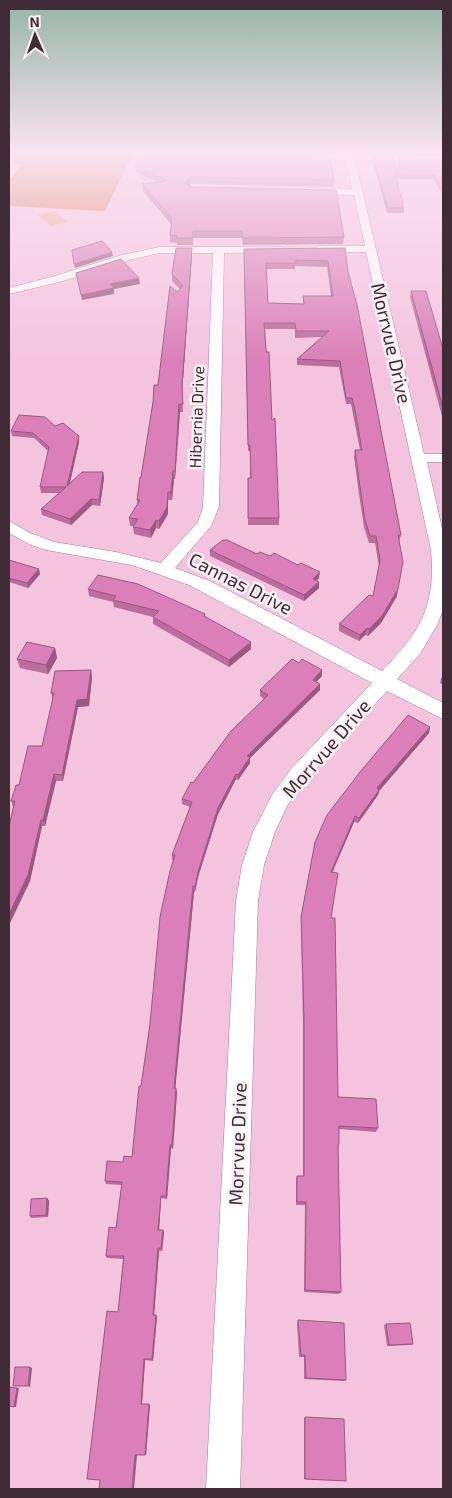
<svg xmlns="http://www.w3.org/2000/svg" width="452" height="1498" font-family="'Exo 2',sans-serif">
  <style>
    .green { fill: #ebaa8f }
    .forest { fill: #d6784f }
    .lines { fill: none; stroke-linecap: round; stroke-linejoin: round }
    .minor-casing { stroke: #aa7d97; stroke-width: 1 }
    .minor { fill: #fff; fill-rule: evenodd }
    .wall { fill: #bb6d9d; fill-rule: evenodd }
    .shaded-wall { fill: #995980 }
    .building { fill: #da7fb7; stroke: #995980; fill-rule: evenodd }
    .labels { text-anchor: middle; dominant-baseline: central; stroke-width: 5; stroke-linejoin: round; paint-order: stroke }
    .far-street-label { font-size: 16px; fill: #3f2c37; stroke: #fcf2f7 }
    .street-label { font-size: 19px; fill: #3f2c37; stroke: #fcf2f7 }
  </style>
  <rect width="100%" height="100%" fill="#f4c4df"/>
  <polygon class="green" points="55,211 67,222 51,226 38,215"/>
  <polygon class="forest" points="9,153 133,153 105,211 9,206 9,178 12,177 21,165 9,162"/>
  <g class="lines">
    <defs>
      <path id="minor" d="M287,153L443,155V161L355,160L424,454H443V462H427L443,533V610L437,625L420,654L397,679L443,703V719L387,691L305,781L287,806L275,832L264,865L258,901L240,1489H206L236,901L242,865L253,832L272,795L291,769L372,683L189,585L132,565L46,550L31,545L9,533V521L28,532L54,542L116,552L161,563L198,522L203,507L213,253H160L129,260L63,281L9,294V288L55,276L122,255L160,247H283L284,249L283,251L279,252L224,253L219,507L211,526L175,568L210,581L382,671C420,632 436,607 431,550L366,252H318L313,249L318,246H365L354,195L310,194L305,191L310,188L352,189L346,160L292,156Z"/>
    </defs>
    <use href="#minor" class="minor-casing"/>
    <use href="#minor" class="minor"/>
  </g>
  <g class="wall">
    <polygon points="373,158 398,172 443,159 443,195 433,179 396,179 404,208 404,213 387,213 373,162"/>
    <polygon points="135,165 334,180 333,187 191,184 189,186 344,237 343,244 243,245 242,238 193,238 193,245 177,245 177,243 170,242 170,235 171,224 143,191 142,184 157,182 136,172"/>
    <path d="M345,248L348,272L401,535L399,542L397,596L381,623L368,636L365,635L359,641L339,631V624L373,596L379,567L375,543H369L364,527L359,494L354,457L355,450H360L351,404H346L339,367L297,365V359L322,337L295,338V329H265L279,518V525H248V478H250V451H248L244,249ZM295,266L327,267L331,296H303V304L268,303L266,269H295Z"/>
    <polygon points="192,255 182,392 183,412 180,412 175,479 174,479 172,500 168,500 168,514 159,529 156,528 151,538 134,534 133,526 130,526 129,518 137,505 137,500 158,385 177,292 180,289 172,281 172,274"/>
    <polygon points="411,291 443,349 443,420 410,297"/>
    <polygon points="55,426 79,436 79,442 70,483 103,472 104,478 100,506 92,505 71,525 42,515 41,509 60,493 41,493 40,487 48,451 34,438 12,436 11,431"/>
    <polygon points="210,550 257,554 319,578 317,581 319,588 304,601 210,556"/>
    <polygon points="9,560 40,574 28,588 9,582"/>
    <polygon points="88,589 205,614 205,616 251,649 229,667 153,624 153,617 114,607 113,602 89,596"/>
    <polygon points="55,648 57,658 48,674 20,668 17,659"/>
    <polygon points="299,663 322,670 322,676 316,682 320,684 320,690 250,758 250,763 238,780 236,779 218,814 198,877 195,892 194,892 175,1088 177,1092 173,1149 171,1148 167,1199 161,1198 159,1230 163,1230 164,1233 162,1251 159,1251 154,1315 157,1317 153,1361 145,1360 142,1404 150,1405 146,1455 137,1455 118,1312 123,1259 107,1258 106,1256 116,1228 122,1185 106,1184 105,1181 123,1162 132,1157 141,1086 174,860 172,860 172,855 190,807 182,804 182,799 193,783 264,699 260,696 260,690"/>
    <polygon points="91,670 92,677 89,706 78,707 63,781 56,781 45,826 42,826 30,881 9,925 9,826 13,807 11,801 19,785 42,746 53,700 51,693"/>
    <polygon points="443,676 443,685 440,683 441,678"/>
    <polygon points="430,727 429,733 379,791 378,795 358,823 354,822 332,872 331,918 338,1097 378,1128 376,1132 339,1129 339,1144 338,1148 341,1292 339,1294 304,1292 305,1205 296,1205 296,1179 297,1176 303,1176 303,1024 301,922 315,842"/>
    <polygon points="47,1198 49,1201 48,1217 31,1218 30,1216"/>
    <polygon points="298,1320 346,1380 344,1381 304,1379 304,1357 299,1357 297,1323"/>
    <polygon points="386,1324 413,1344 411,1345 387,1346 384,1325"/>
    <polygon points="305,1417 346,1481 304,1479 304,1418"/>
  </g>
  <g class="shaded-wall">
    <polygon points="191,177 191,184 184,190 184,183"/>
    <polygon points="192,248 192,255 182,393 182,386"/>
    <polygon points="112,252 113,256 75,268 74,264"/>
    <polygon points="139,278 140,284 114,289 114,294 82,300 81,295 110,284"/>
    <polygon points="179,404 180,412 175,479 175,471"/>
    <polygon points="79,436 79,442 68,491 67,486"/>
    <polygon points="173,471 174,479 172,500 171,492"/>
    <polygon points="103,472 104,478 100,506 99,500"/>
    <polygon points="168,492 168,514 159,529 159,521"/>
    <polygon points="91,499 92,505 71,525 70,519"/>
    <polygon points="156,520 156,528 151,538 150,530"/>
    <polygon points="39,569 40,574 28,588 27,583"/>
    <polygon points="320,572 319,578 312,585 313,579"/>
    <polygon points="319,582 319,588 304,601 304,595"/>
    <polygon points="398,589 397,596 381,623 368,636 369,629"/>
    <polygon points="367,628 365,635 359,641 360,635"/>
    <polygon points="251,642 251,649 229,667 229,660"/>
    <polygon points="55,648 57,658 48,674 46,665"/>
    <polygon points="91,670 92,677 89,706 78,707 63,781 62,775 77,700"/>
    <polygon points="322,670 322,676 312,686 313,680"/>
    <polygon points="320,684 320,690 250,758 250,763 238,780 238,775 247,756"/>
    <polygon points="430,727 429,733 379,791 378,795 358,823 359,818 377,788"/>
    <polygon points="54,774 56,781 45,826 43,820"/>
    <polygon points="236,774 236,779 218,814 198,877 195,892 195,887 198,872 218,808"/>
    <polygon points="355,816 354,822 330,878 331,872"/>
    <polygon points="41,820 42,826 30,881 9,925 9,914"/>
    <polygon points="193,886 194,892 175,1092 174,1088"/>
    <polygon points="176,1088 177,1092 173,1149 172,1145"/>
    <polygon points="170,1145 171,1148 167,1199 166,1196"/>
    <polygon points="161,1196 161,1198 159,1232 158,1230"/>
    <polygon points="47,1198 49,1201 48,1217 46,1215"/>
    <polygon points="163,1230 164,1233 162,1251 161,1248"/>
    <polygon points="158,1248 159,1251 154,1317 153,1315"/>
    <polygon points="156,1315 157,1317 153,1361 152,1359"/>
    <polygon points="144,1359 145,1360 142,1405 141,1404"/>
    <polygon points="30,1367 32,1368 30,1387 28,1386"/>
    <polygon points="17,1388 19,1388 16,1407 14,1407"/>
    <polygon points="149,1404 150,1405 146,1455 145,1455"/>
    <polygon points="135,1455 137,1455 134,1489 132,1489"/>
  </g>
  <g class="building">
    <polygon points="158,153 286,153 331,162 334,180 191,177 184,183 191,187 336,190 344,237 243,238 242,231 193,231 193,238 177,238 177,236 170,235 172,218 142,184 167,181 135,165"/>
    <polygon points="373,158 393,158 398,172 400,158 443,159 443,189 434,175 395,174 404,208 388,208"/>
    <polygon points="102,241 112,252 74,264 72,250"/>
    <polygon points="176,248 192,248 182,386 183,404 179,404 175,471 173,471 171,492 168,492 167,507 159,521 156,520 150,530 133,527 138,519 129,518 140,500 137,500 140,477 141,477 153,402 154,385 158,385 170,286 177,292 183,286 172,274"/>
    <path d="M345,248L348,272L357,305L401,535H398L403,562L398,589L382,616L369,629L367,628L360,635L339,624L369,595L373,596L380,560L376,536H370L365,520L360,487L355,450H362L355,410L352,398H346L340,361L297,359L329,331H296L295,323H264L266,352H269L272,420L275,418L279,518H248V478H251L250,445H248L244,249ZM296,260L328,261L333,296H303L304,304L268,303L266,263H296Z"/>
    <polygon points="121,259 139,278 110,284 114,288 81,295 76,273"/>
    <polygon points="411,291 426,291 443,349 443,408"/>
    <polygon points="19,415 45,417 55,426 63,423 79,436 67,486 82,472 103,472 99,500 91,499 70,519 41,509 66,487 40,487 49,447 33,433 11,431"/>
    <polygon points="223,540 227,540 257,554 260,552 270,556 274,553 298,565 301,563 320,572 313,579 319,582 304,595 210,550"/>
    <polygon points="9,560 39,569 27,583 9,578"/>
    <polygon points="98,575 138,584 205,614 204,616 251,642 229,660 153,617 159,611 113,600 116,596 88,589"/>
    <polygon points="27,642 55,648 46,665 17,659"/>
    <polygon points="292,659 299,663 302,659 322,670 313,680 320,684 247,756 250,757 238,775 236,774 218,808 198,872 195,887 193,886 174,1088 176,1088 172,1145 170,1145 166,1196 161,1196 158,1230 163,1230 161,1248 158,1248 153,1315 156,1315 152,1359 144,1359 141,1404 149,1404 145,1455 135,1455 132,1489 99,1489 100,1480 87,1479 107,1311 118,1312 124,1256 106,1256 109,1227 116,1228 122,1182 105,1181 107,1161 123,1162 124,1156 132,1157 139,1086 141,1086 150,1024 160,917 170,871 175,855 172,855 192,802 182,799 191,782 193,783 231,731 268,695 260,690"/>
    <polygon points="91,670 87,699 77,700 62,775 54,774 43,820 41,820 28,875 9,914 9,826 15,801 11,801 16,785 19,785 28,746 42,746 54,693 51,693 55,671"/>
    <polygon points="408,715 430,727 377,788 379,790 359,818 355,816 331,872 338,873 331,918 335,918 338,1097 376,1099 378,1128 339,1126 339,1144 338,1144 341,1292 305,1290 306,1202 297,1202 297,1176 304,1176 304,1019 301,917 315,842 327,815 360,772"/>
    <polygon points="47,1198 46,1215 30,1216 31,1199"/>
    <polygon points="298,1320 344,1323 346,1380 306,1378 305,1355 301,1355"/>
    <polygon points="410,1323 413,1344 389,1345 386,1324"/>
    <polygon points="15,1367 30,1367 28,1386 13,1386"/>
    <polygon points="9,1387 17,1388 14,1407 9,1406"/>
    <polygon points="305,1417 344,1419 346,1481 305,1479"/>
  </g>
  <linearGradient id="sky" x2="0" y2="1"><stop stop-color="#97b4a7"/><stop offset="0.42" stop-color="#fae4f1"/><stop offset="1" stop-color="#fae4f1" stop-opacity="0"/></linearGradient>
  <rect width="452" height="363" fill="url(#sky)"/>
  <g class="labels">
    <g class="far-street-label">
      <text transform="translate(196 417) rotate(-88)">Hibernia Drive</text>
    </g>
    <g class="street-label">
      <text transform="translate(392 343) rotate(77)">Morrvue Drive</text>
      <text transform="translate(241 583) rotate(27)">Cannas Drive</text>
      <text transform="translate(326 748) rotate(-49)">Morrvue Drive</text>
      <text transform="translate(237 1144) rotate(-88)">Morrvue Drive</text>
    </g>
  </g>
  <rect width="452" height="1498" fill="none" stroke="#3f2c37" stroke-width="20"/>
  <g transform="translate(35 35) rotate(358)" stroke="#fcf2f7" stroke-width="4" paint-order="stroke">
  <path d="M0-4L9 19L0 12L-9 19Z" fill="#3f2c37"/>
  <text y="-8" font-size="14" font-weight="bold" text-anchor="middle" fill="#3f2c37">N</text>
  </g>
</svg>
